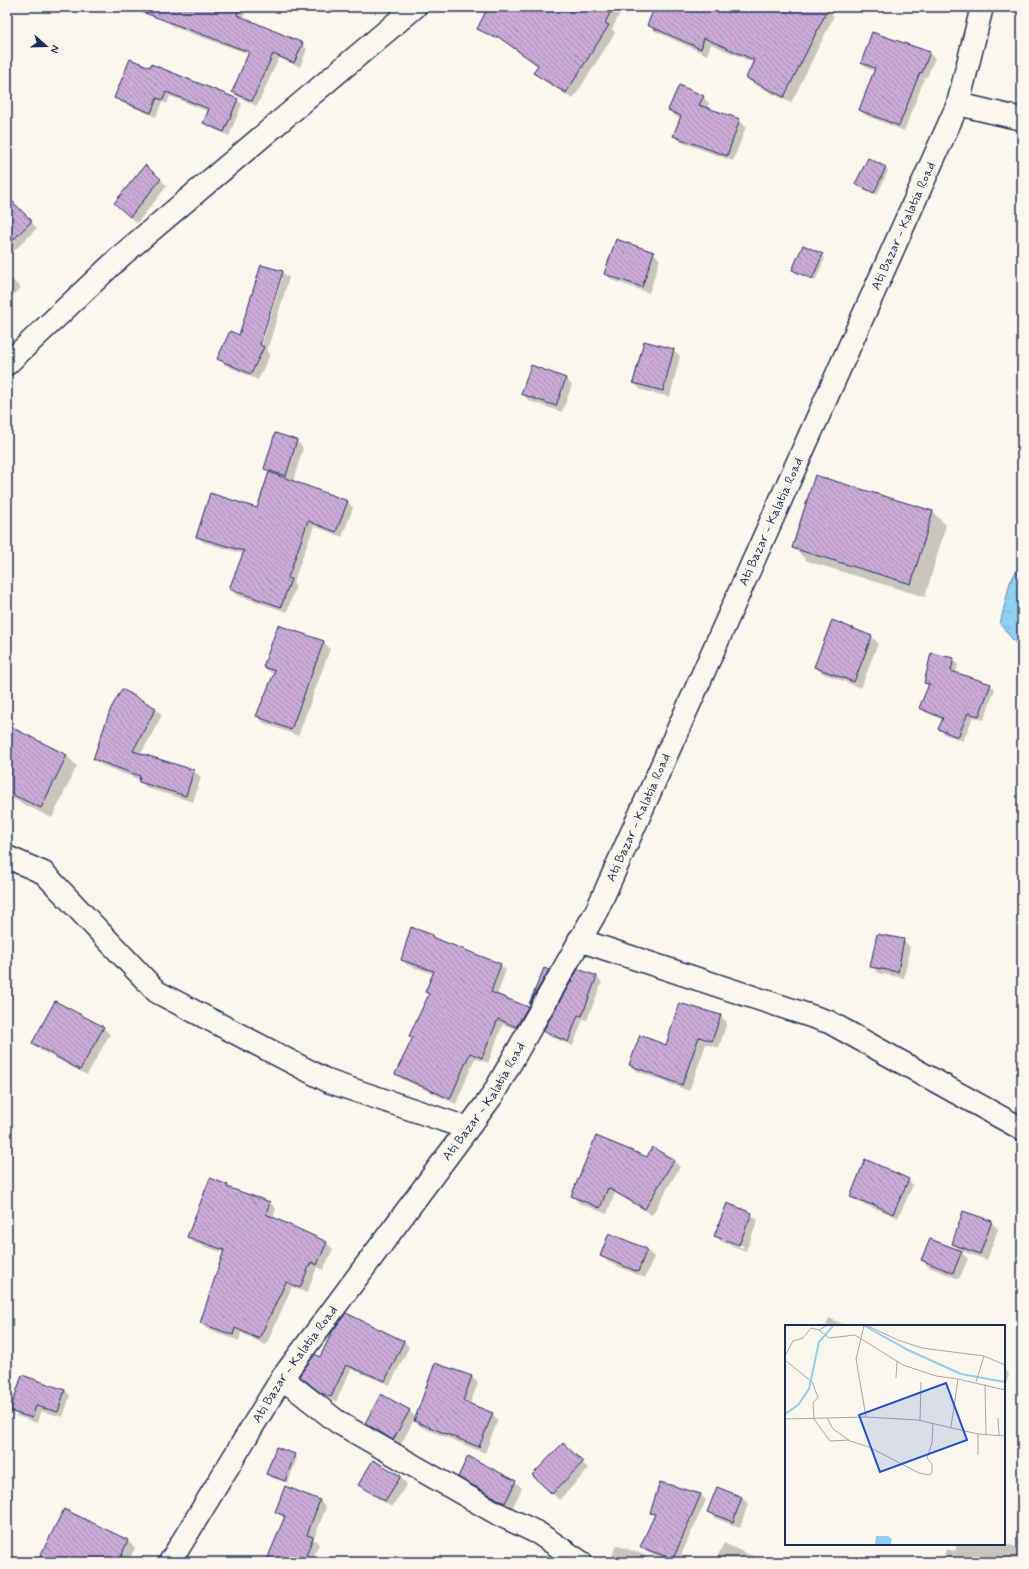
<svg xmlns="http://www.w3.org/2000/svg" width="1029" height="1569" font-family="Mynerve,sans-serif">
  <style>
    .water { fill: url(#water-ripples); stroke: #6090b6 }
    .shadow { fill: #0003; fill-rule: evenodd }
    .building { fill: url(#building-back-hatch); stroke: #1b2f5e }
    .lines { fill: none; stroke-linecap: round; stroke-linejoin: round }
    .minor-casing { stroke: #1b2f5e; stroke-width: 25 }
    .secondary-casing { stroke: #1b2f5e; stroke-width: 25 }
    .minor { stroke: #fbf7ec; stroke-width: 22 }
    .secondary { stroke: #fbf7ec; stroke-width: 22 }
    .labels { text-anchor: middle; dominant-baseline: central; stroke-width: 3.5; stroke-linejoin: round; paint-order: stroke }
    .street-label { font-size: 13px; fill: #1b2f5e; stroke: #fbf7ec }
    .inset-river { fill: none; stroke: #8ed0f0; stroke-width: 2 }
    .inset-road { fill: none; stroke: #a1a7b3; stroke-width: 1 }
    .view { fill: #1d4ed8; fill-opacity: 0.15; stroke: #1d4ed8; stroke-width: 2 }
    .inset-edge { fill: none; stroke: #1b2f5e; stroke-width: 2 }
  </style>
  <defs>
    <pattern id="water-ripples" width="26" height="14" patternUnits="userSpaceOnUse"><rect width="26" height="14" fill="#8ed0f0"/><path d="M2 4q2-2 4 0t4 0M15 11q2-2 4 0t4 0" fill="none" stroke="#7ab3d0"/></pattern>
    <pattern id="building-back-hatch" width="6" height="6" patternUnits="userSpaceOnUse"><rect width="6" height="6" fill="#cbabd7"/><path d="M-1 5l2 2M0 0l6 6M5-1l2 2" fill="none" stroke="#a48cb2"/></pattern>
  </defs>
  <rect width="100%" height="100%" fill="#fbf7ec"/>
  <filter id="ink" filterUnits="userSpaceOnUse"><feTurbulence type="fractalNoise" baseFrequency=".025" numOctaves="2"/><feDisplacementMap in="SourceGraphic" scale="8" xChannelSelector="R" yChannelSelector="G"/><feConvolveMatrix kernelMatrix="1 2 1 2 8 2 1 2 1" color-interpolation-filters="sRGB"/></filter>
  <g filter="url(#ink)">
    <polygon class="water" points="1022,561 1022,644 1017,645 1000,624 1010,582"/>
    <g class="shadow">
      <polygon points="169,7 248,7 243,18 302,44 307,49 300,67 279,58 257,106 238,97 233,92 249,54 173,27 168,21"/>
      <polygon points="499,7 623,7 612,29 615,33 573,99 541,79 534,72 538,66 491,32"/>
      <polygon points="656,7 823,7 834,16 791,103 754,84 747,78 754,63 711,44 707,55 655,31 648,25"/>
      <polygon points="929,53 935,58 927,77 925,77 904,131 865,115 860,110 875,71 867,68 862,62"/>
      <polygon points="131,60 237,100 242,104 229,136 209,127 204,123 209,112 170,96 167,104 162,102 156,117 120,102 115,97"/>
      <polygon points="703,97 709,103 707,108 739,120 746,127 733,161 681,142 675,136 681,119 675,116 669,110"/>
      <polygon points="885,168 888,171 877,195 860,187 857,184"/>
      <polygon points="160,179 167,186 137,223 122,210"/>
      <polygon points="10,200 37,228 7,258 7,203"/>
      <polygon points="654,253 660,260 649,293 612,280 605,273"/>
      <polygon points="822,255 825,258 815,281 796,273 793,269"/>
      <path d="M282,272L289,278L267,351L270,354L258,380L225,365L219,358L240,337ZM281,275H283L260,350H258Z"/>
      <polygon points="7,275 21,288 7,301"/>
      <polygon points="673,350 680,356 670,397 641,390 634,383"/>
      <polygon points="565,378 572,385 562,412 529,401 523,394"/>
      <polygon points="276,434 297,441 303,448 293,482 348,502 353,508 342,537 314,526 293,583 296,586 287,612 236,595 231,589 244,554 203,542 197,536 258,510 269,473 265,469"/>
      <polygon points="815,477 933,512 946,525 925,597 807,561 794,548"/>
      <polygon points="871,636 878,643 861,688 822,673 815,667"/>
      <polygon points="324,642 330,649 298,736 264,723 257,716 274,675 271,673 264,667"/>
      <polygon points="932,654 954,659 958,664 956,673 990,685 995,689 984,720 973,717 963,741 944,734 940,729 943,720 925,712 920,707 929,687 925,683"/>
      <polygon points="155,708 162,715 141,754 194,771 201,777 193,802 147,788 140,781 140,780 101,765 94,758"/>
      <polygon points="7,727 67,756 77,766 52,818 7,796"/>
      <polygon points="1021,787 1022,787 1022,811 1016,806"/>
      <polygon points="1022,836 1022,851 1017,846"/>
      <polygon points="432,936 436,940 500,965 506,970 497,995 527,1008 533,1013 522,1032 503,1024 488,1063 475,1058 456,1104 402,1079 396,1074 414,1039 411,1036 429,995 426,992 434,974 407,965 402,959"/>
      <polygon points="903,940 910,947 904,978 878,973 872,966"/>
      <polygon points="544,970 551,974 533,1006 531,1004"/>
      <polygon points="579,970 597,977 602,982 587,1020 583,1019 573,1046 549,1036 544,1031"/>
      <polygon points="720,1016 727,1022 719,1048 706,1044 689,1091 637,1071 630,1064 667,1046"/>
      <polygon points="103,1028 110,1034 87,1075 40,1050 33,1043"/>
      <polygon points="647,1158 673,1160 680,1167 652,1215 615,1193 607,1214 579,1203 572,1196"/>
      <polygon points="908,1180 913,1185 898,1218 878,1209 878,1210 856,1201 851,1196"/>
      <polygon points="227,1186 230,1189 270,1203 276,1209 273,1218 326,1242 333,1249 323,1270 317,1267 307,1293 292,1287 266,1345 241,1333 239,1341 207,1329 201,1323 224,1253 194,1243 188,1237"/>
      <path d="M751,1214L758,1220L746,1251L722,1242L716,1236ZM722,1238L744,1246L743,1248L722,1240Z"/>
      <polygon points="991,1222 998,1229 987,1260 959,1250 953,1243"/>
      <polygon points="610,1235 647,1250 654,1257 645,1278 608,1262 601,1255"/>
      <polygon points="961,1252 968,1259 959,1279 929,1267 922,1260"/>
      <polygon points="829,1318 847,1326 826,1326"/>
      <polygon points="404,1341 409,1347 390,1385 351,1369 336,1402 327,1398 306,1381 320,1358"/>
      <polygon points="436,1364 472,1377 478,1383 470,1404 492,1414 498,1420 485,1453 421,1427 414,1420 400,1446 373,1430 366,1423 409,1410 416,1418"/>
      <polygon points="1004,1369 1009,1374 1006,1384 1004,1384"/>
      <polygon points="23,1377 65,1390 70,1396 63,1417 41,1411 37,1423 17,1416 12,1411"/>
      <polygon points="1022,1397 1022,1417 1018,1413"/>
      <polygon points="563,1445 589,1469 559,1500 534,1475"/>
      <polygon points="294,1455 297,1458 288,1483 270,1477 267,1474"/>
      <polygon points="459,1476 515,1482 522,1488 512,1509 466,1483"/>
      <polygon points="400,1477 407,1484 392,1507 366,1491 360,1485"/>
      <polygon points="661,1483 701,1495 706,1500 678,1562 674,1562 646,1552 641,1547 655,1516 651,1512"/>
      <polygon points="742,1497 748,1504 740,1528 715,1518 708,1512"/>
      <polygon points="320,1501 326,1507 314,1539 319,1544 311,1562 267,1562 285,1519 276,1511"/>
      <polygon points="64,1510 128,1541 135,1548 128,1562 48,1562 42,1556"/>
      <polygon points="724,1543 745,1553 773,1562 719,1562 716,1559"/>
      <polygon points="1004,1543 1022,1549 1022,1562 942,1562 946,1549 955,1551 957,1544"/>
      <polygon points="616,1545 644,1555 647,1558 646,1562 610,1562"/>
    </g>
    <g class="building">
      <polygon points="134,7 240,7 237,15 303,43 294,63 273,54 252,101 232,92 249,52 134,9"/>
      <polygon points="488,7 613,7 605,23 609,25 566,93 533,73 538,65 497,36 496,38 477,29"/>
      <polygon points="655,7 829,7 784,97 746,78 754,60 704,38 701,49 647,25"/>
      <polygon points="872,32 930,52 922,73 920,72 899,126 859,110 875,68 861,63"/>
      <polygon points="130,59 150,67 151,64 238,99 224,132 203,123 209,109 166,92 163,100 157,98 151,113 114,98"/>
      <polygon points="679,85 704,96 699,105 740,119 727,156 673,136 681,116 668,110"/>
      <polygon points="868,158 886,167 874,193 855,184"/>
      <polygon points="145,165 161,179 130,217 114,203"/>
      <polygon points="7,196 32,221 7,246"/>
      <polygon points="616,239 654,252 642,287 604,274"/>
      <polygon points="803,245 823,254 812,279 792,270"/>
      <polygon points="261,265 283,271 260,345 264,347 251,374 217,359 230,331 239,335"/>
      <polygon points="644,341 674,349 663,391 633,383"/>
      <polygon points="531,365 566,378 556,406 521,394"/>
      <polygon points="275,433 297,440 286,476 264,469"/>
      <polygon points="269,472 348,501 336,532 308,521 288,578 291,579 281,607 229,589 244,551 196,537 210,493 257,508"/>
      <polygon points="815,475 933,511 911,584 792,548"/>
      <polygon points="832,620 872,636 854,682 814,667"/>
      <polygon points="278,625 324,641 291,730 256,716 275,671 263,667"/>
      <polygon points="931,653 954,658 951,671 991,684 979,716 968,713 958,737 938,729 943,718 919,708 929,684 924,683"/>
      <polygon points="122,689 156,708 133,751 194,770 186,796 139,782 140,776 93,759 111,708"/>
      <polygon points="7,725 67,755 41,808 7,792"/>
      <polygon points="411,927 433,935 432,937 501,964 491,992 528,1007 516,1027 498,1019 482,1058 470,1053 450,1099 395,1074 413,1037 409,1036 429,994 425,992 434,971 401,960"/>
      <polygon points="877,934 904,939 898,972 870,967"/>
      <polygon points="544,968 549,970 529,1004"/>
      <polygon points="578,969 597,976 582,1016 578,1015 568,1042 543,1031"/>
      <polygon points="55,1001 104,1027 80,1070 32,1043"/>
      <polygon points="679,1003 721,1015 712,1041 699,1037 682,1085 629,1065 640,1035 666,1045"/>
      <polygon points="596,1136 647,1157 652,1147 674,1160 645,1209 608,1188 600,1208 571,1196"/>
      <polygon points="865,1159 909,1179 893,1214 873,1204 873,1205 850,1197"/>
      <polygon points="210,1178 228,1185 227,1187 270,1202 266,1214 327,1242 317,1265 311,1262 300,1288 286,1282 259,1339 235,1328 233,1335 200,1323 224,1250 187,1237"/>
      <polygon points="727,1203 752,1213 739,1245 714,1236"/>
      <polygon points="963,1211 992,1221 980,1254 952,1244"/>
      <polygon points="609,1233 647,1249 638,1272 600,1256"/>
      <polygon points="930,1239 962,1251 953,1273 921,1260"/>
      <polygon points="346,1313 404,1341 385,1381 346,1365 331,1397 321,1393 299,1376 315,1354 320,1357 332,1332"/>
      <polygon points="435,1363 472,1376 463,1401 493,1413 479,1447 414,1421"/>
      <polygon points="22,1375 65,1390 58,1412 36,1406 32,1418 10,1411"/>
      <polygon points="381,1394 410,1410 393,1440 365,1423"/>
      <polygon points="563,1443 583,1462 552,1494 532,1475"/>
      <polygon points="276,1447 295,1454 285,1481 266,1474"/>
      <polygon points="468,1456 516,1481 505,1503 458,1477"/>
      <polygon points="373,1460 401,1476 385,1501 358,1485"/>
      <polygon points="660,1482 701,1494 673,1559 640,1547 655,1514 650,1513"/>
      <polygon points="285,1486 320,1500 307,1535 313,1537 304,1562 266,1562 285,1516 275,1512"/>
      <polygon points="717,1487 742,1497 733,1522 707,1512"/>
      <polygon points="64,1509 128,1540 119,1562 52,1562 40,1556"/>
    </g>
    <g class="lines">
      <defs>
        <g id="minor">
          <polyline points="958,104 1022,119"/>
          <polyline points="7,364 122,255 415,7"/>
          <polyline points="7,857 44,873 157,992 330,1082 467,1128"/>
          <polyline points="579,940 829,1022 1022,1129"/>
          <polyline points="282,1378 339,1423 498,1514 538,1533 581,1562"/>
        </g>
        <g id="secondary">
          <path id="s1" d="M170,1562L282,1378L492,1096L597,910L958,104L982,7"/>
        </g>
      </defs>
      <use href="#minor" class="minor-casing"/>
      <use href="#secondary" class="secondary-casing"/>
      <use href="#minor" class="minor"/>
      <use href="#secondary" class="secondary"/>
    </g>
  </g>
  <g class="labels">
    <g class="street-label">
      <text stroke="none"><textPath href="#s1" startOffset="1530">Ati Bazar - Kalatia Road</textPath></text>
      <text stroke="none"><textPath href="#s1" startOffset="1206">Ati Bazar - Kalatia Road</textPath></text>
      <text stroke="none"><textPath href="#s1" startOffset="882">Ati Bazar - Kalatia Road</textPath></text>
      <text stroke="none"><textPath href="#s1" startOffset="558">Ati Bazar - Kalatia Road</textPath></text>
      <text stroke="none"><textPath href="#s1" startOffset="234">Ati Bazar - Kalatia Road</textPath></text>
    </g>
  </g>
  <g transform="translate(785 1325)">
    <rect width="220" height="220" fill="#fbf7ec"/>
    <path d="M91,211H103L107,214L106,219H90Z" fill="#8ed0f0"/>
    <path class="inset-river" d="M80,1L123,25L176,49L220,57M0,89L13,80L24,64L34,17L48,1"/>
    <path class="inset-road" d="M79,1L71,34L81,92M83,1L113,15L137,23L199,31L220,40M34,5L44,13L70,10L118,40L151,51L173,54M0,31L8,16L18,13L26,3L34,5L41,1M0,35L27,57L33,72L28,78L29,94L45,116L64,115M111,53L112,36M191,57L199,31M200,59L201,110M42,93L48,104L65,116L84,122L134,148L144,150L147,148V139L142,133L147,118L148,98M213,93L214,110M0,94L81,92L133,95L193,109L220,111M135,96L136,57M166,102L173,54L220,65M193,109V130"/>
    <path class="view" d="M161,58L182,115L95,147L74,90Z"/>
    <rect width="220" height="220" class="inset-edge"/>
  </g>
  <rect width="1029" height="1569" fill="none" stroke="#fbf7ec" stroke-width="24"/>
  <rect x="12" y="12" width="1005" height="1545" fill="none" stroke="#1b2f5e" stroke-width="1.5" filter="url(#ink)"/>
  <g transform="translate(46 46) rotate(110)" stroke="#fbf7ec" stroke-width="3" paint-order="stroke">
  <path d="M0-3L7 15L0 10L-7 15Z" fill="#1b2f5e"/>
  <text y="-6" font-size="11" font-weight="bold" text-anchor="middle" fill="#1b2f5e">N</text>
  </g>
</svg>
